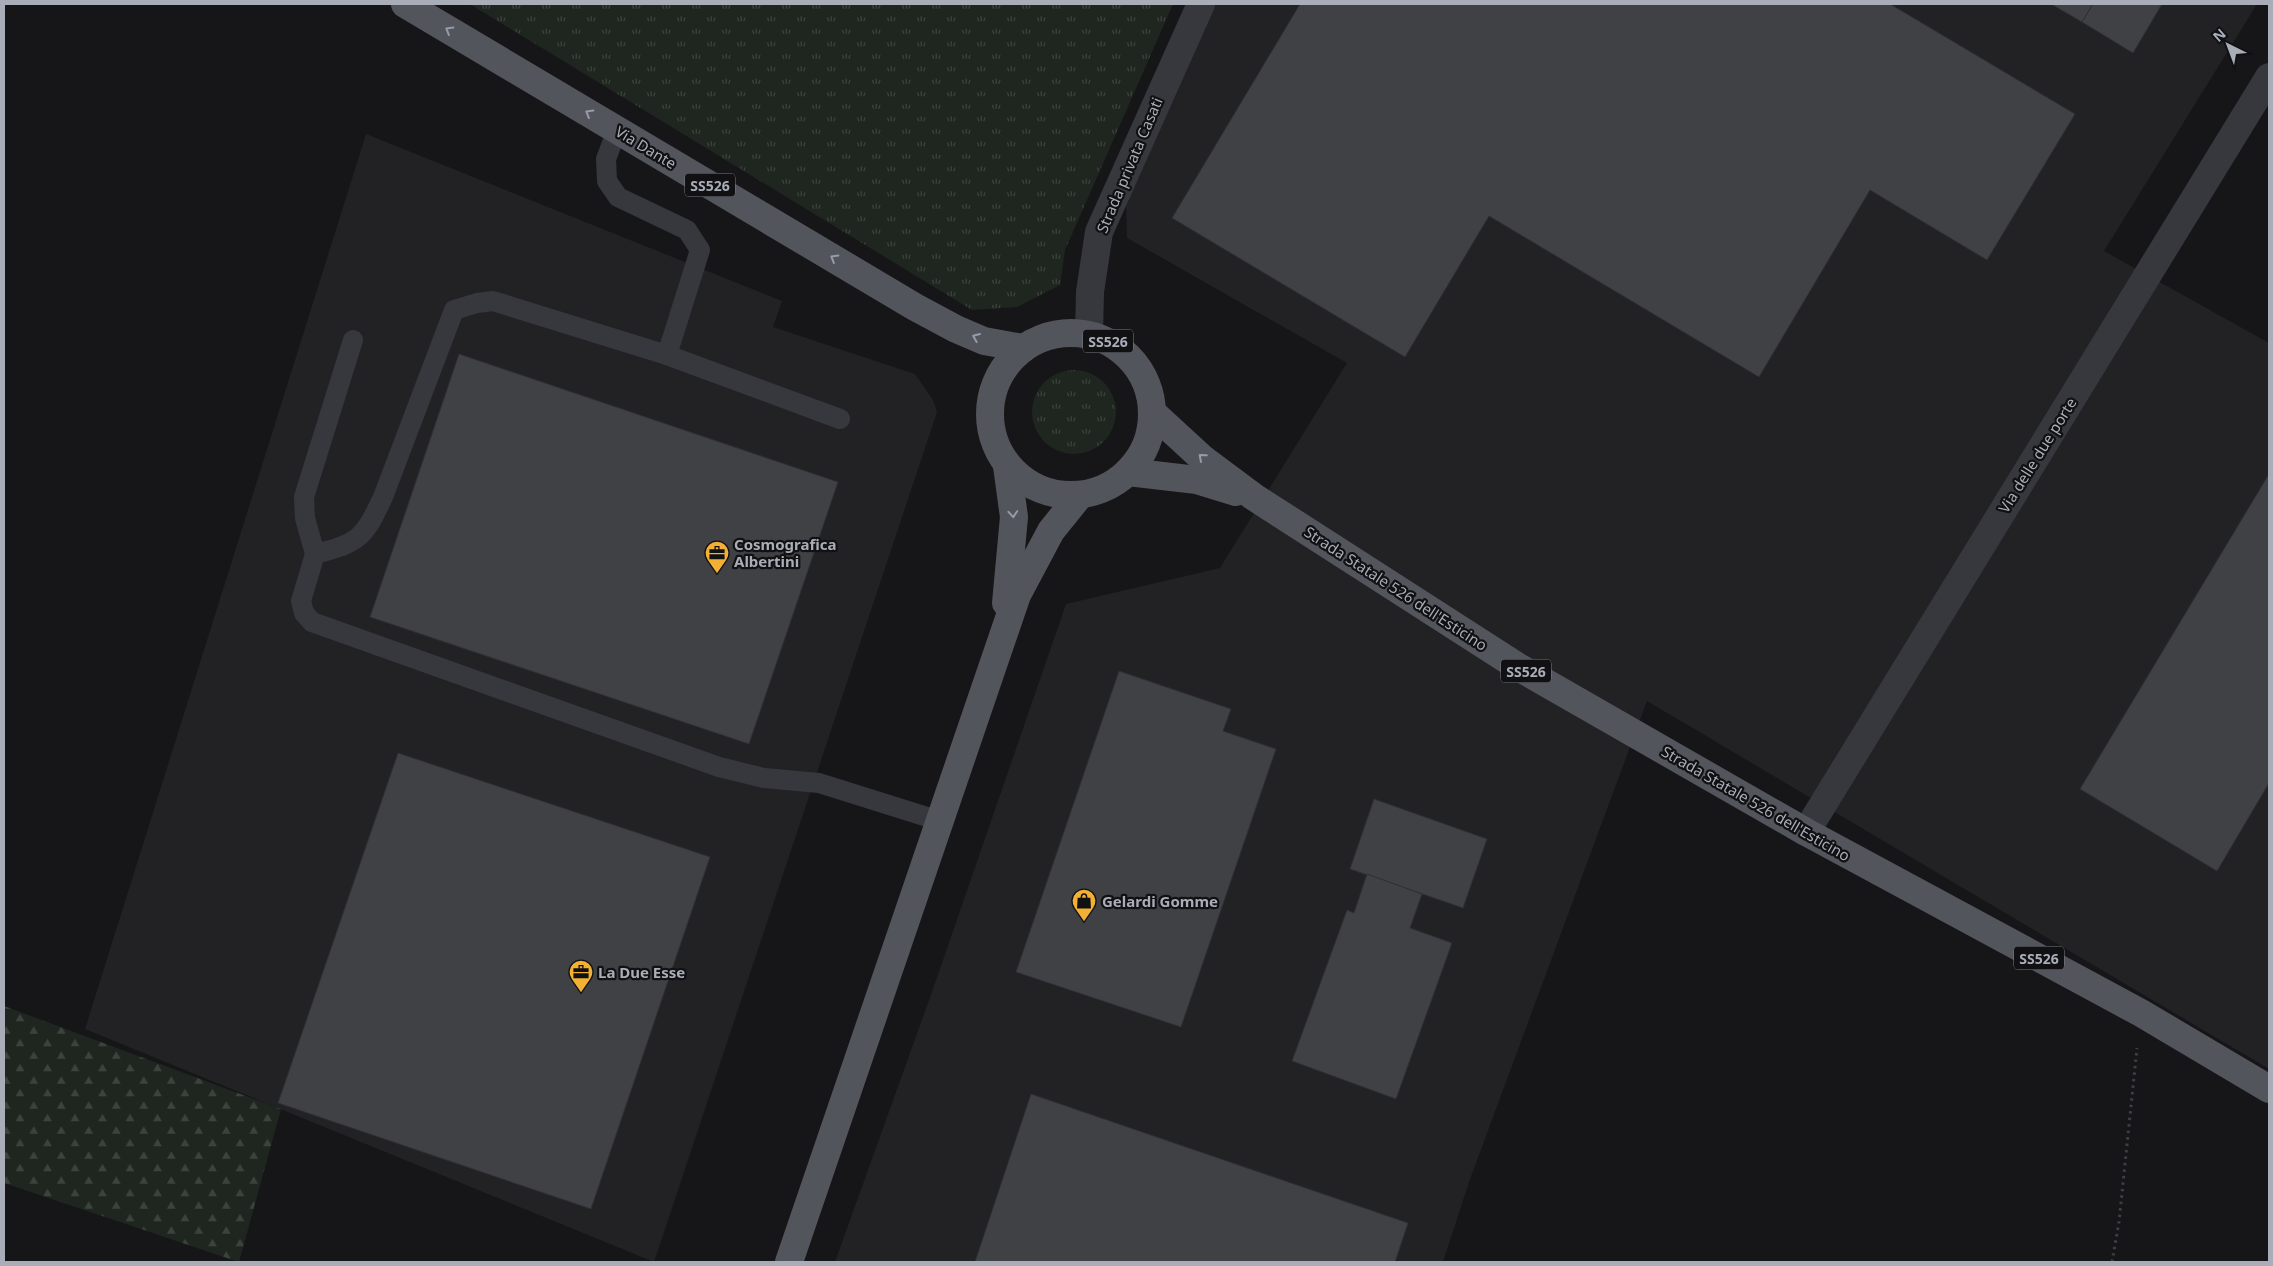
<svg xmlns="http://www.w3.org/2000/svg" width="2273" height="1266" font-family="'Noto Sans',sans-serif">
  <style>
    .built { fill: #222225 }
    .grass { fill: url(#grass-tufts) }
    .forest { fill: url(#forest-firs) }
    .building { fill: #404145; stroke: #303034 }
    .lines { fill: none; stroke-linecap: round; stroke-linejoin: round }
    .path { stroke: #3d3f44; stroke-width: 3; stroke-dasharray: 2.5 4; stroke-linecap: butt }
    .service { stroke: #37383d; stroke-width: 20 }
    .minor { stroke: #37383d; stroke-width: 28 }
    .tertiary { stroke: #37383d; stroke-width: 28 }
    .primary { stroke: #53555c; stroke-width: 28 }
    .oneway { stroke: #979ba6 }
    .labels { text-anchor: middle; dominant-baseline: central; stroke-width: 4.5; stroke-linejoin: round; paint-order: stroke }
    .shield { fill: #111113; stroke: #7b7e86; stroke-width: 1 }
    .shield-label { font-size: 14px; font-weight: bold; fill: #a8adb8 }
    .street-label { font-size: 15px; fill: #a8adb8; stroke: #111113 }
    .poi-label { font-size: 15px; font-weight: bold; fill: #a8adb8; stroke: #111113; text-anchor: start }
  </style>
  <defs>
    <pattern id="grass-tufts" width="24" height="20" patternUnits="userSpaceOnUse" patternTransform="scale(1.25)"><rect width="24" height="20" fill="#1e261f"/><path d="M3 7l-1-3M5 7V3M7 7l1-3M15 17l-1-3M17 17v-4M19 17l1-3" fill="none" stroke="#3c433d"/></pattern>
    <pattern id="forest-firs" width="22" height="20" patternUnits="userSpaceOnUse" patternTransform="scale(1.25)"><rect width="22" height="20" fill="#1e261f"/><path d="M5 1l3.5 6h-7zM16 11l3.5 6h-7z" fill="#3c433d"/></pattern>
  </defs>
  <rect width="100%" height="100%" fill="#161618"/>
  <g class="built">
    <polygon points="1215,4 2257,4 2104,251 2269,343 2269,1069 1647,701 1469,1182 1443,1262 835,1262 933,989 1066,604 1220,568 1347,363 1127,238 1126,202"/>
    <polygon points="366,134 782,301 773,327 915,374 933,400 937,412 654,1262 85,1029"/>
  </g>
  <g class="grass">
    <polygon points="470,4 1173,4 1065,250 1060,285 1017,307 972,310"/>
    <circle cx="1074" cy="412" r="42"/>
  </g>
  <polygon class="forest" points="4,1006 281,1109 239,1262 4,1183"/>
  <g class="building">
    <polygon points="1300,4 1890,4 2075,114 1987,260 1870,190 1759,377 1489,216 1405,357 1172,218"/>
    <polygon points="2051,4 2093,4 2082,22"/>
    <polygon points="2093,4 2162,4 2133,53 2082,22"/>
    <polygon points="459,354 838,482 749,744 370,617"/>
    <polygon points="2269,474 2269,783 2217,871 2080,789"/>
    <polygon points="1119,671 1231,709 1223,731 1276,749 1181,1027 1016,972"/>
    <polygon points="398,753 710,857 591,1209 278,1103"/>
    <polygon points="1374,799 1487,839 1463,908 1350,869"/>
    <polygon points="1367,874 1422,894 1410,928 1452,943 1396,1099 1292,1061 1347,910 1354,913"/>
    <polygon points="1031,1094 1408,1223 1395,1262 975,1262"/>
  </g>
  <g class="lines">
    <polyline class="path" points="2112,1262 2119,1222 2137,1048"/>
    <g class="service">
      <polyline points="353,340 304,497 305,518 315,554 301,601 304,613 312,622 719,767 764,778 819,783 940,821"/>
      <polyline points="667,355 840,419"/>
      <path d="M315,554C359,543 364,538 383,497L454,310L477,303L493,301L667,355L700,250L687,230L618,197L607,181L606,159L617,130"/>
    </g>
    <polyline class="minor" points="1089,334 1090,292 1099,232 1201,4"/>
    <polyline class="tertiary" points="1806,832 2269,77"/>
    <g class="primary">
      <polyline points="405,4 915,307 956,329 984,341 1023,348"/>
      <circle cx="1071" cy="414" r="81"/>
      <polyline points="1153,413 1203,459 1254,497 1520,668 1806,832 2141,1013 2269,1089"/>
      <polyline points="1128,472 1197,480 1236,492"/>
      <polyline points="1006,603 1014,517 1007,466"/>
      <polyline points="789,1262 1017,595 1051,531 1080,495"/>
    </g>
  </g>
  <defs><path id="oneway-chevron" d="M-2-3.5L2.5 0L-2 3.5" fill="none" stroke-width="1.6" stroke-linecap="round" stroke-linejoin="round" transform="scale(1.25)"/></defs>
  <g class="oneway">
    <use href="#oneway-chevron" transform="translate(449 30) rotate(-149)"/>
    <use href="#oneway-chevron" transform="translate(589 113) rotate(-149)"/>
    <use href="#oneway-chevron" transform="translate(834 258) rotate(-149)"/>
    <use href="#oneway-chevron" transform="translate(976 337) rotate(-157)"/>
    <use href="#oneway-chevron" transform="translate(1202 457) rotate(-139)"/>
    <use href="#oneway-chevron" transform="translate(1013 514) rotate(86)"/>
  </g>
  <defs>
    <symbol id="office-pin" viewBox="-11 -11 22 30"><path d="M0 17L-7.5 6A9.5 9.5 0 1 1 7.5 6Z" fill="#f2b134" stroke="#111113"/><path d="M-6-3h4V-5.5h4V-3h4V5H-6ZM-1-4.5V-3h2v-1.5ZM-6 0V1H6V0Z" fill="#111"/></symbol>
    <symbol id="shop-pin" viewBox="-11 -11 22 30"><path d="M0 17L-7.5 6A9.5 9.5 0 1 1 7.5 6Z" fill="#f2b134" stroke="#111113"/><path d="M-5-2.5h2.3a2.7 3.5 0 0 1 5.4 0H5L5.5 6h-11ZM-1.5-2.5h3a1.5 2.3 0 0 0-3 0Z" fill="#111"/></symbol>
  </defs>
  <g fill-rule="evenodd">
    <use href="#office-pin" x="703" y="539" width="28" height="38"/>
    <use href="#shop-pin" x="1070" y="887" width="28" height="38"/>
    <use href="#office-pin" x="567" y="958" width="28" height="38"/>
  </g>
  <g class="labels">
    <g class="shield">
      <rect x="685" y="173.5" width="50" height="23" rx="4"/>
      <rect x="1083" y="329.5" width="50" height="23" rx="4"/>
      <rect x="1501" y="659.5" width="50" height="23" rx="4"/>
      <rect x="2014" y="946.5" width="50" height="23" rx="4"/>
    </g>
    <g class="shield-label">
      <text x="710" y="185">SS526</text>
      <text x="1108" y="341">SS526</text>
      <text x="1526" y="671">SS526</text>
      <text x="2039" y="958">SS526</text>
    </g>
    <g class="street-label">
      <text transform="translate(646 147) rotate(31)">Via Dante</text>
      <text transform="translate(1129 165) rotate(-67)">Strada privata Casati</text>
      <text transform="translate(2037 455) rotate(-58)">Via delle due porte</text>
      <text transform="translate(1396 588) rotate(33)">Strada Statale 526 dell'Esticino</text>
      <text transform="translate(1756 803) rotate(30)">Strada Statale 526 dell'Esticino</text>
    </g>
    <g class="poi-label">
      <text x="734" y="544">Cosmografica<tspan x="734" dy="17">Albertini</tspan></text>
      <text x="1102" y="901">Gelardi Gomme</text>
      <text x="598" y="972">La Due Esse</text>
    </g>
  </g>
  <rect width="2273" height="1266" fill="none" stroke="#a8adb8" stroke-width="10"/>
  <g transform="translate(2228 45) rotate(318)" stroke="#111113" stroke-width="4" paint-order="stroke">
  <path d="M0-4L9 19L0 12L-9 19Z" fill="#a8adb8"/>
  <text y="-8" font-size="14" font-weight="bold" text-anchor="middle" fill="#a8adb8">N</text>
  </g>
</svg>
